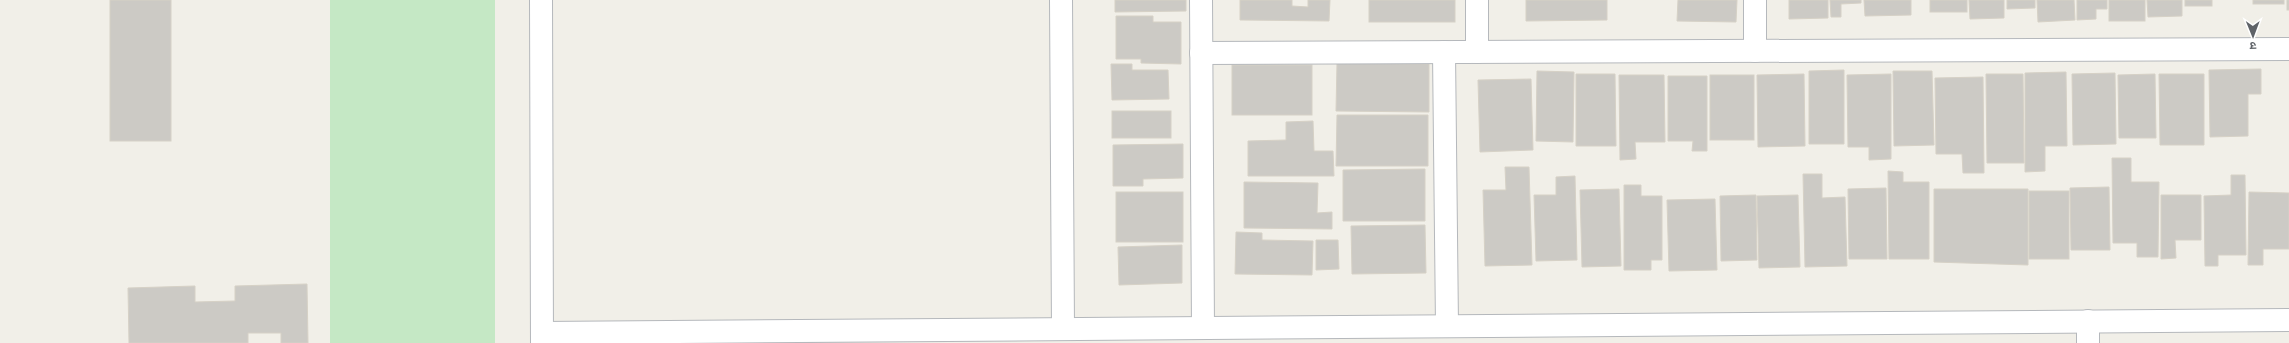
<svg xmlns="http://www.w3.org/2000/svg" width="2289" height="343" font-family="'DejaVu Sans','Noto Sans Devanagari',sans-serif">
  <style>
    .green { fill: #c5e8c5 }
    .building { fill: #cccac5; stroke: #d6d1c6 }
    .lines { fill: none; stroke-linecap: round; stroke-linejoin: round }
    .minor-casing { stroke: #b5b8bc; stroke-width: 24 }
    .tertiary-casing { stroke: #b5b8bc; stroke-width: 24 }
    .minor { stroke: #fff; stroke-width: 22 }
    .tertiary { stroke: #fff; stroke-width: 22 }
  </style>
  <rect width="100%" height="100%" fill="#f1efe8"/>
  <rect class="green" x="330" y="0" width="165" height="343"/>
  <g class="building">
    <rect x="110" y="0" width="61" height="141"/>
    <polygon points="1115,0 1186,0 1186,11 1115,12"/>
    <polygon points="1240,0 1292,0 1292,6 1308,7 1308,0 1330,0 1329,21 1240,20"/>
    <rect x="1369" y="0" width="86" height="22"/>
    <polygon points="1526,0 1607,0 1607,20 1526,21"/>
    <polygon points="1678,0 1737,0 1736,22 1677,21"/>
    <polygon points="1789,0 1828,0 1828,18 1789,19"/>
    <polygon points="1830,0 1861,0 1861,3 1841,4 1841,17 1831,17"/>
    <polygon points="1864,0 1911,0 1911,15 1865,16"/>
    <rect x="1930" y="0" width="37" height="12"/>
    <polygon points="1969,0 2004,0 2004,18 1970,19"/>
    <polygon points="2007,0 2035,0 2035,8 2007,9"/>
    <polygon points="2037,0 2074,0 2075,20 2038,22"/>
    <polygon points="2077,0 2107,0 2107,9 2096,9 2096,19 2077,20"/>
    <rect x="2109" y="0" width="36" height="21"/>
    <polygon points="2147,0 2182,0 2182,16 2148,17"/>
    <rect x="2185" y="0" width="27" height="6"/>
    <rect x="2253" y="0" width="31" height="4"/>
    <rect x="2287" y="0" width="2" height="10"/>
    <polygon points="1116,16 1153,16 1153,22 1181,22 1181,64 1141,63 1141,59 1116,59"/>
    <polygon points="1337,63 1429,64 1429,112 1336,111"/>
    <polygon points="1111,64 1132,64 1132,70 1168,70 1169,99 1112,100"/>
    <rect x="1232" y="65" width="80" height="50"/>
    <polygon points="2261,69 2261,94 2248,94 2248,136 2210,137 2209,70"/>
    <polygon points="1844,70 1844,144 1809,144 1809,71"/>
    <polygon points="1537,71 1574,72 1573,142 1536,141"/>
    <polygon points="1893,71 1932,71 1934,145 1894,146"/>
    <polygon points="2066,72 2067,146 2045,146 2045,171 2025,172 2025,73"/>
    <polygon points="2115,73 2116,144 2073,145 2072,74"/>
    <polygon points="1576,74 1615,74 1616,146 1576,146"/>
    <polygon points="1804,74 1805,146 1758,147 1757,75"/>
    <polygon points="1891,74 1891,159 1869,160 1869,147 1848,147 1847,75"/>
    <polygon points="1986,74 2023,74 2024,163 1987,163"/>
    <polygon points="2155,74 2156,138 2119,138 2118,75"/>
    <polygon points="2159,74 2204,74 2204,145 2160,145"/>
    <polygon points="1619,75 1664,75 1665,142 1635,142 1636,159 1620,160"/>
    <rect x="1710" y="75" width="44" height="65"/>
    <polygon points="1668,76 1707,76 1707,151 1692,151 1693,141 1668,141"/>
    <polygon points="1983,77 1984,173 1963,173 1962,154 1936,154 1935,78"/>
    <polygon points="1531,79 1533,150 1480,152 1478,80"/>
    <rect x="1112" y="111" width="59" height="27"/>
    <polygon points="1337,115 1428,115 1428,166 1336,166"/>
    <polygon points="1313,121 1314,151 1333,151 1334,176 1248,176 1248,141 1286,140 1286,122"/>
    <polygon points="1183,144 1183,178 1143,179 1143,186 1113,186 1113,145"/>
    <polygon points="2112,158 2131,158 2131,182 2159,182 2158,257 2137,257 2137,243 2113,243"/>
    <polygon points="1505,167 1529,167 1532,265 1485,266 1483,190 1506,190"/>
    <polygon points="1425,169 1425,221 1343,221 1343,170"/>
    <polygon points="1888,171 1903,172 1903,182 1929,182 1929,259 1889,259"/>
    <polygon points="1803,174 1822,174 1822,198 1845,197 1847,266 1805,267"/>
    <polygon points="2231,175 2245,175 2246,255 2218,255 2218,266 2205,266 2204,196 2231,195"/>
    <polygon points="1575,176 1577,260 1536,261 1534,195 1556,195 1556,177"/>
    <polygon points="1244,182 1318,183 1317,213 1332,212 1332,229 1244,228"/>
    <polygon points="1624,185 1641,185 1641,196 1662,196 1662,260 1651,260 1651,270 1624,270"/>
    <polygon points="2109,187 2110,250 2071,250 2070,188"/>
    <polygon points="1886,188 1887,259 1849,259 1848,189"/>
    <polygon points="1619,189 1621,266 1582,267 1580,190"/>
    <polygon points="1934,189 2028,189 2028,265 1934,262"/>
    <rect x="2029" y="191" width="40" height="68"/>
    <rect x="1116" y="192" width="67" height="50"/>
    <polygon points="2249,192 2289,193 2289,249 2263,249 2263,265 2248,265"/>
    <polygon points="1756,195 1757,260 1721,261 1720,196"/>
    <polygon points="1798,195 1800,267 1759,268 1757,196"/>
    <polygon points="2161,195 2201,195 2201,240 2175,240 2176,258 2161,259"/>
    <polygon points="1715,199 1717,270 1669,271 1667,200"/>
    <polygon points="1425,225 1426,273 1352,274 1351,226"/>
    <polygon points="1236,232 1262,233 1262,240 1313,241 1312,275 1235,274"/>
    <polygon points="1316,240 1338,240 1339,269 1316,270"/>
    <polygon points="1182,245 1182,283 1119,285 1118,247"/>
    <polygon points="307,284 308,343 281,343 281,333 248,333 248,343 129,343 128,288 195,286 195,302 235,301 235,286"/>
  </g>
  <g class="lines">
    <defs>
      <g id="minor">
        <polyline points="1061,0 1063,329"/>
        <polyline points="1201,0 1203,328"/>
        <polyline points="1477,0 1477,52"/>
        <polyline points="1755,0 1755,51"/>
        <polyline points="1444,52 1447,326"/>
        <polyline points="1201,53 2289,49"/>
        <polyline points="2088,321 2088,343"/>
        <polyline points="542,333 2289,320"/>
      </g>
      <polyline id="tertiary" points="541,0 542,343"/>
    </defs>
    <use href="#minor" class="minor-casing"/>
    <use href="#tertiary" class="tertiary-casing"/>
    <use href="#minor" class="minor"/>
    <use href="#tertiary" class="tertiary"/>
  </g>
  <g transform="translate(2253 36) rotate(179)" stroke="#ffffff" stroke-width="3" paint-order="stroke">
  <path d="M0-3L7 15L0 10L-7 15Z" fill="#5f6368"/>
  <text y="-6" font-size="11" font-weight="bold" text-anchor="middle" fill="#5f6368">उ</text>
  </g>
</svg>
